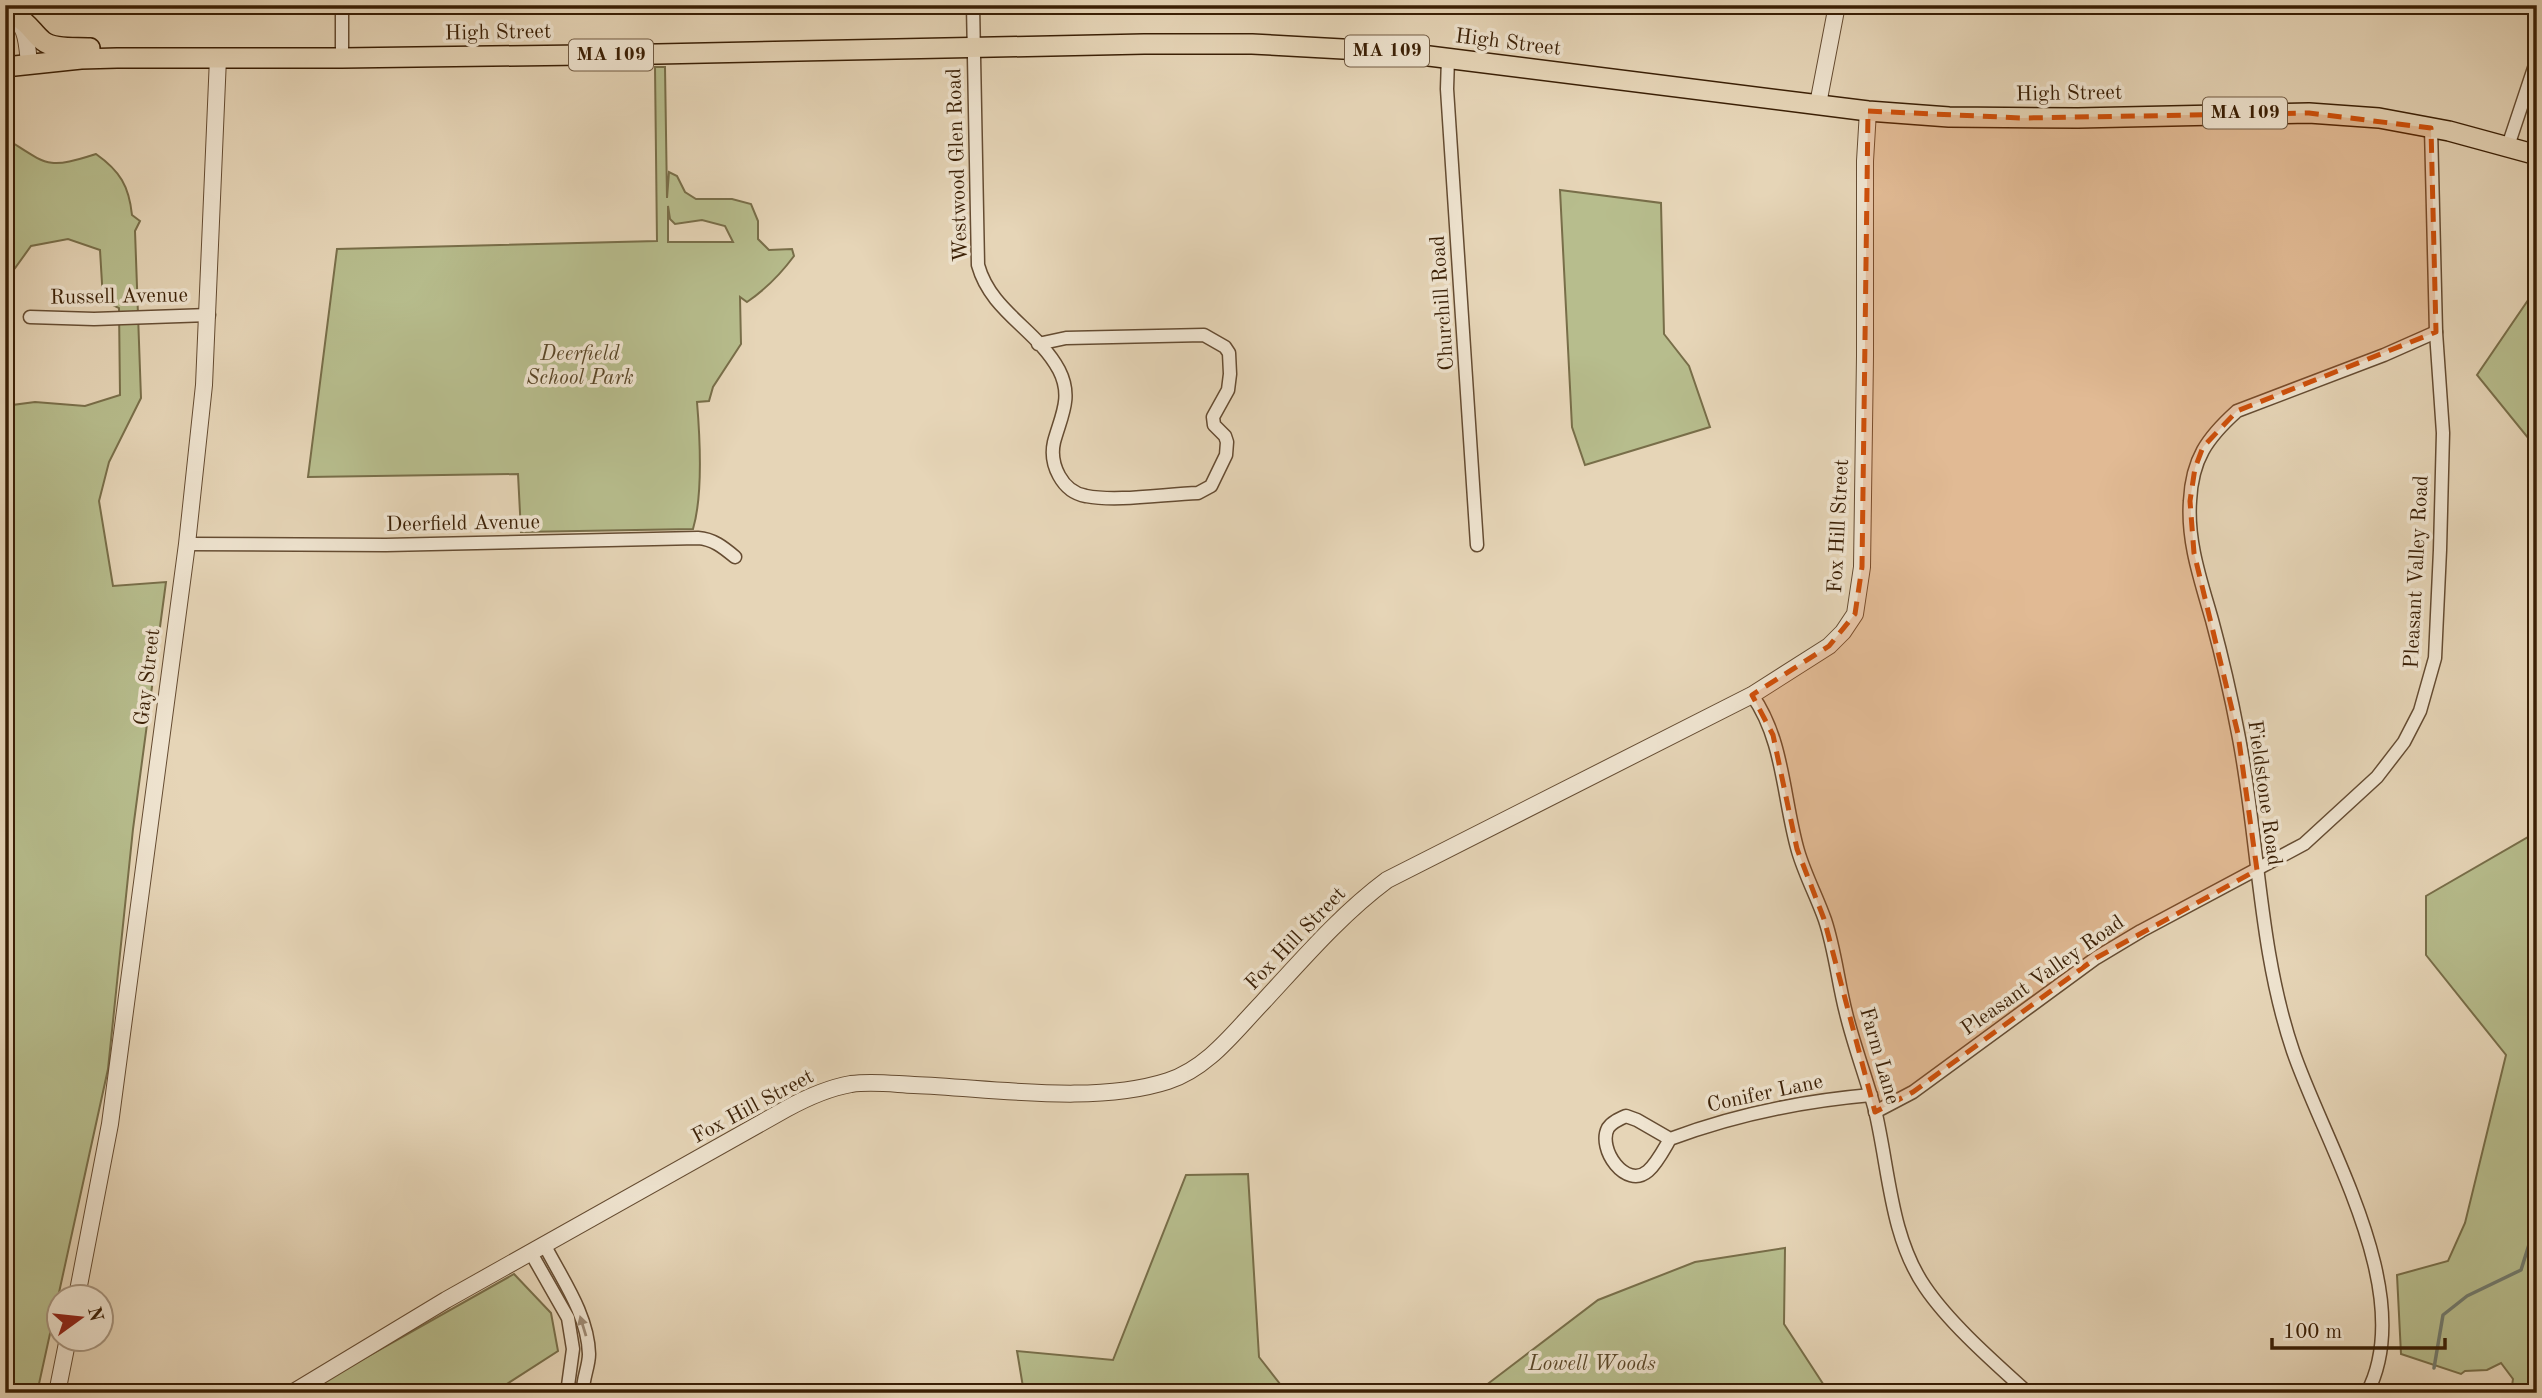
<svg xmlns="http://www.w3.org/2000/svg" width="2542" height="1398" font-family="'Old Standard TT',serif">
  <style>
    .green { fill: #b7bd8d; stroke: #786e49; stroke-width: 2; fill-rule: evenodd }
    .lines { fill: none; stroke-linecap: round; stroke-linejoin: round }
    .stream { stroke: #727b6e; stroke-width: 3.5 }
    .minor-casing { stroke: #654c32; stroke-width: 15 }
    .tertiary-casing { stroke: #654c32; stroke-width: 18 }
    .primary-casing { stroke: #3a1f05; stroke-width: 22 }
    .minor { stroke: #efe4d0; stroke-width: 12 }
    .tertiary { stroke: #efe4d0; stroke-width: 16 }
    .primary { stroke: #e6d5b7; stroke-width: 19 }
    .oneway { fill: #9e8b75 }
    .marked { fill: #ce500b; fill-opacity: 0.2; stroke: #ce500b; stroke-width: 5; stroke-dasharray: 14 9; stroke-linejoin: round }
    .labels { text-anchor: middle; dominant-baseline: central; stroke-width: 7; stroke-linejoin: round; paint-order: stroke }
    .shield { fill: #efe4d0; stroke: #705a42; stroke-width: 2 }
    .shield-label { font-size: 19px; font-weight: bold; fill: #3a1f05 }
    .street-label { font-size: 21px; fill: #3a1f05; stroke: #efe4d0 }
    .park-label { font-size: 21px; font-style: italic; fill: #594627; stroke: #efe4d0 }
  </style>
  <rect width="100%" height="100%" fill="#e6d5b7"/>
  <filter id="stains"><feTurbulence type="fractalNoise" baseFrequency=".00286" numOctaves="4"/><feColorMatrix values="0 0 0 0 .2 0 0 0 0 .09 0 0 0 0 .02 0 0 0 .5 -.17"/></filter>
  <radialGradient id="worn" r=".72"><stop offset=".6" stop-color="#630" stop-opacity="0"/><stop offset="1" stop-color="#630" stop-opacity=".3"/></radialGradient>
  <g class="green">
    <path d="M655,67H665L667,198L669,172L677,176L685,192L696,199H732L751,204L758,221V239L769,250L792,249L794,256C780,275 766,289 747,302L740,297L741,344L713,387L709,401L697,402C700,438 703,495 693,529L521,532L518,474L308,477L337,249L657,241ZM668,206L670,219L675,224L702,220L725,226L733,242H668Z"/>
    <path d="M5,138C48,165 46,170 96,154C120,171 129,186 132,215L140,221L135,231L141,398L109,462L99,501L113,586L166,582L133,829L108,1069L37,1393H5V406L35,402L85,406L120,395L119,308L103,300L100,250L68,239L31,246L5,282Z"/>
    <polygon points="1560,190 1661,203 1664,334 1689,366 1710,427 1585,465 1572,427"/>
    <polygon points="2537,287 2537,449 2477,375"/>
    <polygon points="2537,818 2537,1393 2511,1393 2513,1379 2501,1363 2487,1370 2465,1371 2461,1374 2401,1354 2397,1275 2448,1261 2465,1223 2506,1055 2426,955 2426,896 2533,834"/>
    <polygon points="1248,1174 1259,1357 1287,1393 1024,1393 1017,1351 1113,1360 1186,1175"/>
    <polygon points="1785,1248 1784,1324 1829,1393 1472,1393 1485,1386 1598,1300 1695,1262"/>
    <polygon points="514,1274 551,1313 558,1351 493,1393 303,1393"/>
  </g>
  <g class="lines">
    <g class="stream">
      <polyline points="2434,1368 2443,1315 2467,1296 2521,1270 2537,1219"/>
      <polyline points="2431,1389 2431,1393"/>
    </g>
    <defs>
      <g id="minor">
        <polyline points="342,5 342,58"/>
        <path d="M973,5L978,265C991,312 1037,329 1059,370C1073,397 1061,416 1054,442C1049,464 1062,492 1086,496C1117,502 1165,494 1198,493L1211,486L1226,455L1227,442L1225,436L1214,425L1213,417L1228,390L1230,374L1229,353L1225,347L1204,335L1066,338L1038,344"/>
        <polyline points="1448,58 1447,89 1477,545"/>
        <polyline points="2508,146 2537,59"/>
        <polyline points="30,317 94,319 209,315"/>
        <path d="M187,544L386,545L698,538C713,539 723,547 735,557"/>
        <path d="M1752,695C1784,740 1783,799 1798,851C1805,875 1817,897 1825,920C1835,950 1838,982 1846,1013C1854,1046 1866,1077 1875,1110C1889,1168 1890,1236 1925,1287C1950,1324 1995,1363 2028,1393"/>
        <polyline points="1875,1112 1913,1092 2096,958 2141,931 2304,844 2377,777 2404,742 2420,711 2435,658 2440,550 2443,433 2436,332 2431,128"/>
        <path d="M1670,1139C1664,1149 1657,1163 1648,1171C1626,1190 1597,1149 1608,1128C1612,1122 1619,1119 1626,1116L1637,1120L1670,1139C1734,1115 1802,1101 1871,1095"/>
        <path d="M545,1246C562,1279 588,1315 589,1354C589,1367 582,1380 583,1393"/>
        <polyline points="531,1253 568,1318 573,1349 567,1393"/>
        <path d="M2367,1393C2419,1294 2325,1145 2293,1051C2258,948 2259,839 2238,733C2231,696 2222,657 2212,620C2201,581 2187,542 2190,501C2192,459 2207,438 2237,411L2384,355L2436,332"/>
      </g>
      <g id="tertiary">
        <path d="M5,12C27,22 27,42 29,64"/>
        <polyline points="1818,104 1837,5"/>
        <polyline points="77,1296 110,1124 187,544 204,385 218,58"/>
        <polyline points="57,1393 68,1338"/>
        <path d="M292,1393L446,1300L786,1109C806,1098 828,1088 851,1084C872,1081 893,1084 914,1085C992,1088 1094,1105 1168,1081C1208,1068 1234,1032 1262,1003C1301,961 1340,915 1387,880L1752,695L1829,646L1843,632L1855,614L1862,567L1865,356V161L1868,111"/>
      </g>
      <g id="primary">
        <path d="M17,17C29,23 33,33 43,41C54,50 76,47 90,48"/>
        <polyline points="5,67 81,59 117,58 342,58 658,54 1144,44 1252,44 1397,52 1868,111 1949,117 2078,118 2309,113 2379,118 2449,131 2537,155"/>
      </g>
    </defs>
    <use href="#minor" class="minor-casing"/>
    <use href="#tertiary" class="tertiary-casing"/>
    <use href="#primary" class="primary-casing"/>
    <use href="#minor" class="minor"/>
    <use href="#tertiary" class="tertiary"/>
    <use href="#primary" class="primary"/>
  </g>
  <defs><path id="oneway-solid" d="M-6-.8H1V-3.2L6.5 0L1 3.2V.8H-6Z" transform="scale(1.75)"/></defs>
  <use class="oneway" href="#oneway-solid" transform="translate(583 1326) rotate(-107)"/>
  <path class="marked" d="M1868,111L2022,118L2309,113L2431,128L2436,332L2237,411L2203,447L2195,468L2190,501L2194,553L2238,734L2257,870L2096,958L1913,1092L1875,1112L1824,919L1797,849L1773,735L1752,695L1829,646L1855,614L1862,567Z"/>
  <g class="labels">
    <g class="shield">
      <rect x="1345" y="35.5" width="84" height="31" rx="5"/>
      <rect x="569" y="39.5" width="84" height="31" rx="5"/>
      <rect x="2203" y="97.5" width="84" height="31" rx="5"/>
    </g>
    <g class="shield-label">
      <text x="1387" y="51">MA 109</text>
      <text x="611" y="55">MA 109</text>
      <text x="2245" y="113">MA 109</text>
    </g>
    <g class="street-label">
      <text transform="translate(498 33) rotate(-1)">High Street</text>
      <text transform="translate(1508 43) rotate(7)">High Street</text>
      <text transform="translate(2069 94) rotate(-1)">High Street</text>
      <text transform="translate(958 165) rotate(-92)">Westwood Glen Road</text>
      <text transform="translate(119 297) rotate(-1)">Russell Avenue</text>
      <text transform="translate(1443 303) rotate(-94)">Churchill Road</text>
      <text transform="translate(463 524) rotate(-1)">Deerfield Avenue</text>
      <text transform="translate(1839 526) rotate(-87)">Fox Hill Street</text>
      <text transform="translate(2417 572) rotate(-87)">Pleasant Valley Road</text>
      <text transform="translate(148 677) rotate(-83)">Gay Street</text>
      <text transform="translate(2264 793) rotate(82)">Fieldstone Road</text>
      <text transform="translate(1296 939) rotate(-46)">Fox Hill Street</text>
      <text transform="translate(2043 976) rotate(-35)">Pleasant Valley Road</text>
      <text transform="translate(1879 1056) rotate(74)">Farm Lane</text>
      <text transform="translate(1765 1094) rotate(-12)">Conifer Lane</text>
      <text transform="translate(753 1107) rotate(-28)">Fox Hill Street</text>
    </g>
    <g class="park-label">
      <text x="580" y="354">Deerfield<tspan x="580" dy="24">School Park</tspan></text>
      <text x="1592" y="1364">Lowell Woods</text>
    </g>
  </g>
  <rect width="2542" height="1398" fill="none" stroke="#e6d5b7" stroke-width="28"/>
  <rect x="7" y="7" width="2528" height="1384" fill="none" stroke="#3a1f05" stroke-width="3.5"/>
  <rect x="14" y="14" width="2514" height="1370" fill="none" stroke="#3a1f05" stroke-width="2"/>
  <g transform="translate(80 1318) rotate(75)"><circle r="33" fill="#efe4d0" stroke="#a7957f" stroke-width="2"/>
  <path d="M0-5L12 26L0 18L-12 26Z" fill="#8f2418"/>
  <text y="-10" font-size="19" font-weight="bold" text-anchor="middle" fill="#3a1f05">N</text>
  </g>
  <path d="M2272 1338v10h173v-10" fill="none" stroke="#3a1f05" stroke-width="3.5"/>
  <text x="2283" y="1338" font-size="21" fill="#3a1f05" stroke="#efe4d0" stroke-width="5" paint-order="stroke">100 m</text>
  <rect width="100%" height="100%" filter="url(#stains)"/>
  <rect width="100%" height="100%" fill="url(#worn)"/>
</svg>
